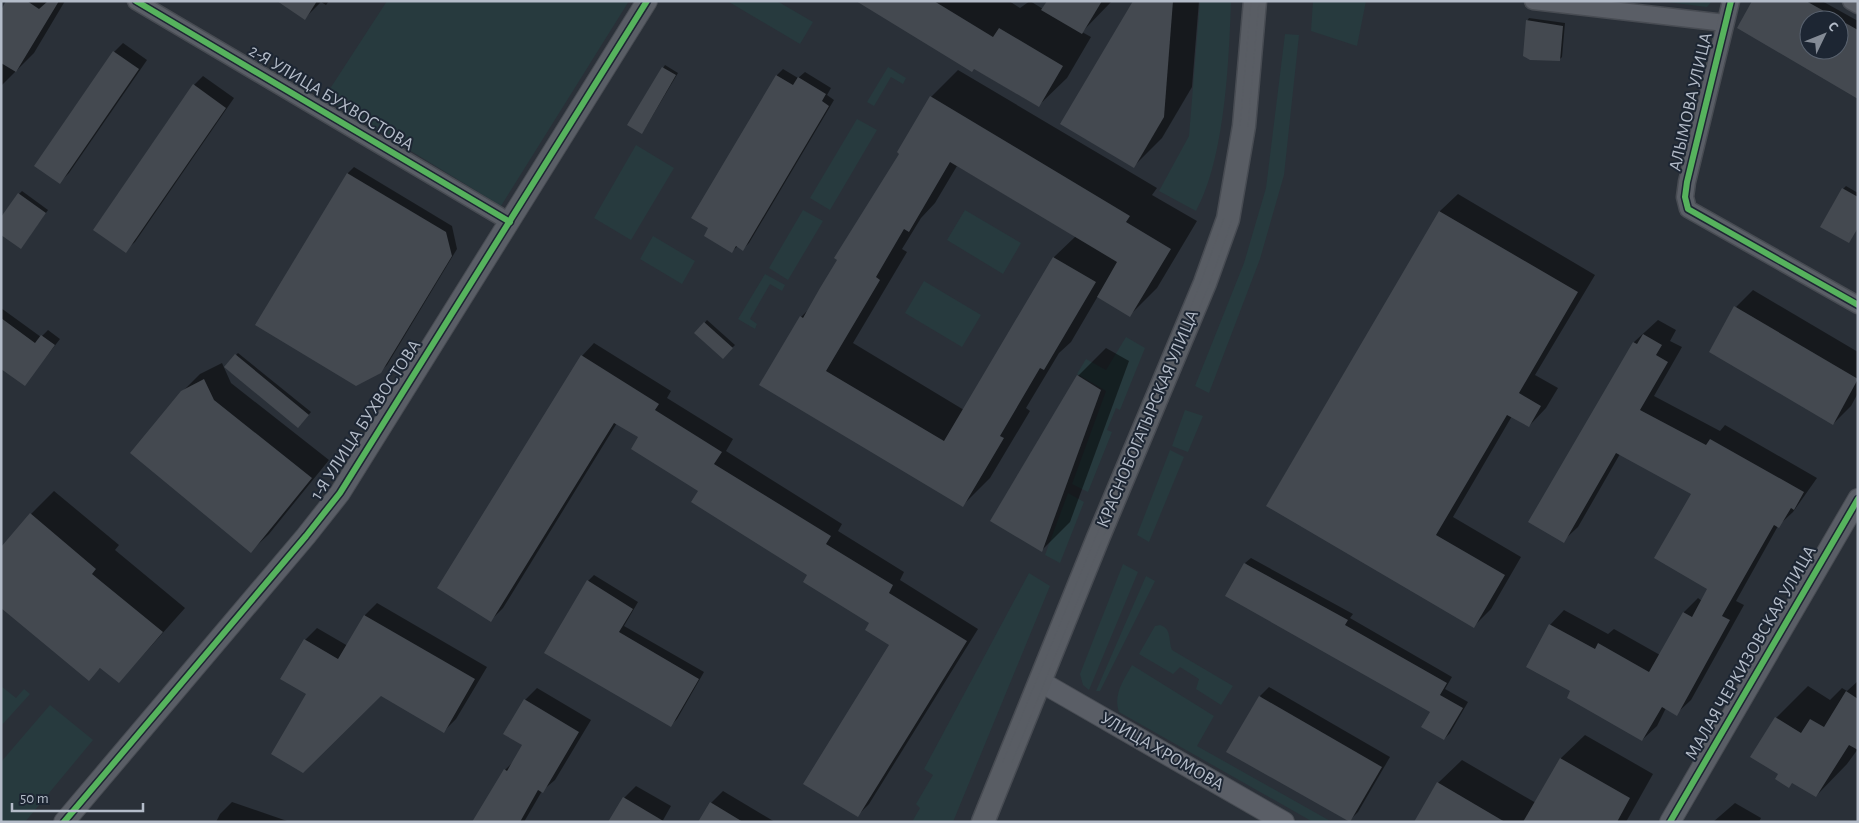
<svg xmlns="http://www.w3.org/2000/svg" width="1859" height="823" font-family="'Alegreya Sans',sans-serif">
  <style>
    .green { fill: #273a3e }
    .shadow { fill: #0007; fill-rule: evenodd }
    .building { fill: #444950; fill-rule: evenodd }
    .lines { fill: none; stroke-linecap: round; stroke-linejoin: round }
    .minor-casing { stroke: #484c53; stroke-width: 19 }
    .tertiary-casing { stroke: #484c53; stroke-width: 22 }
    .secondary-casing { stroke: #484c53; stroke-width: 25 }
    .minor { stroke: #5a5e66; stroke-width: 16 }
    .tertiary { stroke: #5a5e66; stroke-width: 20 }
    .secondary { stroke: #595d64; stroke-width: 22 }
    .tram { stroke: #595d64; stroke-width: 1 }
    .cycleway-casing { stroke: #1d2633; stroke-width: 9 }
    .cycleway { stroke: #56b35d; stroke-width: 6 }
    .labels { text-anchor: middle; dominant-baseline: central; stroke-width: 4; stroke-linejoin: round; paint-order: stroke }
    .street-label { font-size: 18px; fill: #b4bcc9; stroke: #1d2633 }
  </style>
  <rect width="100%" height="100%" fill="#2a3038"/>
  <g class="green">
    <polygon points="387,1 629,1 501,206 324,98"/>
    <polygon points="777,1 813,22 800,44 729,2"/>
    <path d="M1200,1H1231C1229,61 1225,159 1196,211L1159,191L1189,136Z"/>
    <polygon points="1313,1 1366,1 1357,46 1311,31"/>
    <polygon points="1659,1 1712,1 1707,7"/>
    <polygon points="1285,34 1299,35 1284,175 1260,259 1209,393 1195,386 1244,263 1266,188"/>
    <polygon points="888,67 906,78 903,84 891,77 874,106 867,102"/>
    <polygon points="857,119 877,130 830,210 810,198"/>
    <polygon points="636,145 674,168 631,240 594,218"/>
    <polygon points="803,210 823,221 788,280 769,268"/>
    <polygon points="965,210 1021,243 1003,274 947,240"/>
    <polygon points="653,236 695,261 682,284 640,259"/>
    <polygon points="765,274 785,285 782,291 770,284 750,319 757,324 755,329 738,319"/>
    <polygon points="924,281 981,315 962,347 905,313"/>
    <polygon points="1126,337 1145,348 1120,410 1116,408 1107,430 1112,432 1088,492 1072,484 1106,391 1077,374 1086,359 1106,370"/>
    <polygon points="1185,410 1203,416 1188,452 1172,446"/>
    <polygon points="1170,450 1184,457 1149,542 1137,535"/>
    <polygon points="1068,493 1084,502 1060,563 1045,555"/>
    <polygon points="1123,564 1138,572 1089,690 1083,685 1080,674"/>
    <polygon points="1029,573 1050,586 953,822 912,822 920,808 916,804 933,775 924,769"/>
    <polygon points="1146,576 1155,581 1100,691 1096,691"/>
    <path d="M1160,625C1172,629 1168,639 1172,650L1233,686L1221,705L1196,689L1199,679L1180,667L1173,674L1139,654L1155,626Z"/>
    <path d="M1132,665L1214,716L1197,746L1332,822H1313L1119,712C1113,695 1123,681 1132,665Z"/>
    <polygon points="1,686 16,698 24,689 30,694 1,726"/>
    <polygon points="50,705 93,740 25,822 1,822 1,762"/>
  </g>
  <g class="shadow">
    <polygon points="5,1 65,1 34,53 1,86 1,21 7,2"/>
    <polygon points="297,1 329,1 326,5 321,2 305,18"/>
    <polygon points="858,1 1009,1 1020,8 1030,1 1043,9 1048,1 1112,1 1082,32 1091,37 1067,78 1038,106"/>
    <polygon points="1134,1 1199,1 1192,87 1162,138 1134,166"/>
    <path d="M1754,1H1822L1858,21V97ZM1809,20H1839V50H1809Z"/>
    <polygon points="1529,18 1565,23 1562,57 1559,60 1527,21"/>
    <polygon points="123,43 147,60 69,173 60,182 114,52"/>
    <polygon points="665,65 678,73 644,130 663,68"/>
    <polygon points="783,69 798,78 805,72 831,88 827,95 834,100 749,243 743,249 738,246 732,251 710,228 693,218 777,75"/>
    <path d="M958,70L1157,188L1152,195L1197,221L1157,288L1130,315L1098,296L1071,342L1059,353L1026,408L1030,411L990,478L963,505L761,385L801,317L810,308L901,154L931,97ZM957,166L1076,236L1054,257L964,410L853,343L907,252L902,249L921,218L935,203Z"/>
    <polygon points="203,76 234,98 135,242 125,251 194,85"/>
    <polygon points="354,167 452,226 457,249 387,365 380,372 257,324 348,173"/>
    <polygon points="1846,186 1858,193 1858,228 1849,242 1843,189"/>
    <polygon points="22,191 48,210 23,245 19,194"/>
    <polygon points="1458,194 1595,275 1535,375 1558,388 1546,408 1529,426 1512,416 1453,517 1521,557 1491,609 1474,626 1267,505 1440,211"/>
    <polygon points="1753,290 1858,352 1858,393 1851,406 1833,424 1736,307"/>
    <polygon points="1,308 41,337 48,330 60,339 25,384 1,367"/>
    <polygon points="707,320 735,345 723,357 696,333"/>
    <polygon points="1658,320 1676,330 1670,341 1682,347 1654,396 1720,431 1725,425 1817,478 1793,512 1778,526 1736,601 1744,605 1691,700 1676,714 1666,708 1657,726 1642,740 1572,691 1550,625 1564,610 1608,634 1614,629 1660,655 1684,612 1698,598 1702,601 1709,588 1692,493 1620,454 1578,527 1563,541 1634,342"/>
    <polygon points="594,343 671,391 667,398 733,439 726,451 842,524 838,531 904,572 900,580 978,629 869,804 857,816 891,645 871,623 700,490 640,437 617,423 503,608 491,620 582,356"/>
    <polygon points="1106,348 1129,361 1070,522 1042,550 1078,376"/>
    <polygon points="238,353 311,412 301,424 236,355"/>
    <polygon points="222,363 231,383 329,460 269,534 251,551 182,392 200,374"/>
    <polygon points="54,491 119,545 115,550 185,608 119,682 101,667 89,679 31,514"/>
    <polygon points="1251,558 1353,614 1350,618 1452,677 1445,689 1468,702 1450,733 1444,739 1432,712 1245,563"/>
    <polygon points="594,575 638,602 624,626 704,672 677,719 671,725 588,581"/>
    <polygon points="377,603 487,667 456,719 444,731 380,694 307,694 305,640 317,628 348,646 365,615"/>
    <polygon points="1858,681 1858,749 1847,764 1816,796 1752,757 1776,718 1808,686 1830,700 1842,688 1847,691"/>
    <polygon points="1269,687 1390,757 1358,812 1349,821 1260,696"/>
    <polygon points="537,688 591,720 555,780 542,791 524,822 474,822 505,770 515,760 524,744 525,700"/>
    <polygon points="1585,735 1653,774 1626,822 1416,822 1438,783 1462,760 1536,803 1561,758"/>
    <polygon points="636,786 671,806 662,822 624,798"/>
    <polygon points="723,791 775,822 700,822 711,803"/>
    <polygon points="232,802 290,822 216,822 220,814"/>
    <polygon points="1735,803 1761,818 1759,822 1713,822"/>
  </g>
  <g class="building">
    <polygon points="6,1 27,1 39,9 48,1 59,1 16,72 1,63 1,10"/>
    <polygon points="277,1 317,1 305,20"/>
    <polygon points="856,1 934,1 993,37 999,28 1063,66 1039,107 974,69 972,72"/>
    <polygon points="1047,1 1102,1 1082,34 1041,10"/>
    <polygon points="1133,1 1173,1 1164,117 1134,168 1060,124"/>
    <path d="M1752,1H1806L1858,30V99L1737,28ZM1809,20H1839V50H1809Z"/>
    <polygon points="1526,20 1563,26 1560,61 1530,60 1523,56"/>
    <polygon points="113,51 139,69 60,184 34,166"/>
    <polygon points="662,67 676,75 642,134 627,125"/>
    <polygon points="776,75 793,85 798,77 826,94 822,101 829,106 743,251 736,246 732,253 704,236 708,228 691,218"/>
    <polygon points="193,84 226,108 126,253 93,230"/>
    <polygon points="930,96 1130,216 1126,222 1171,249 1130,317 1097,297 1117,262 950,162 909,232 904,229 876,277 880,280 826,371 944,441 1053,257 1096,282 1044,370 1040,368 1000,436 1004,438 963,507 759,385 800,316 803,318 820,288 837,260 834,258 899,154 897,152"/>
    <polygon points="347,173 446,232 452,256 381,373 356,386 255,325"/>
    <polygon points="1842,188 1858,197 1858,228 1849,243 1820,227"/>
    <polygon points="18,193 46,213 21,249 1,235 1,217"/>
    <polygon points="1439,211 1578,292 1519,393 1541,406 1529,427 1507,415 1436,535 1505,575 1474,628 1266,506"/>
    <polygon points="1734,306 1858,379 1833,425 1709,352"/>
    <polygon points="1,318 35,343 41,335 55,345 25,386 1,369"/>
    <polygon points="704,322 733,348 723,359 694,333"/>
    <polygon points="1643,334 1662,345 1656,355 1668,362 1640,410 1706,445 1710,439 1804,492 1794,510 1791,508 1779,528 1774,525 1722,616 1730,620 1677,716 1662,707 1642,741 1567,698 1570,691 1526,667 1549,624 1595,649 1598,643 1649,672 1683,612 1692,617 1707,589 1654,558 1691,494 1616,453 1564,543 1528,522 1633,342 1637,344"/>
    <polygon points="235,354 309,415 298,428 224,367"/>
    <polygon points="581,355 659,404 655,410 722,452 714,464 831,536 826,544 893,585 889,593 967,641 858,817 803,784 889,645 865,630 869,623 803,582 807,575 691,502 698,491 631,449 638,437 614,423 491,622 437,588"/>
    <polygon points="1077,375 1101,390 1042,552 990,521"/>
    <polygon points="204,379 214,400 312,478 251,553 130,453 181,391"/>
    <polygon points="30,513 96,569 92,574 163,632 119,683 100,668 89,681 1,608 1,547"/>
    <polygon points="1244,563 1348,620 1345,625 1447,683 1440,695 1463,708 1444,740 1421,727 1430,712 1225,596"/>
    <polygon points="587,580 633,609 619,632 699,679 671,727 544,653"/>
    <polygon points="364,615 475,679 444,733 381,696 303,773 271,754 306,694 280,679 304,639 338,659"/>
    <polygon points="1846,691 1858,699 1858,750 1849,745 1816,797 1792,783 1789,788 1775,779 1778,774 1750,757 1775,717 1801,733 1810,719 1824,727"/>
    <polygon points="1259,696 1382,767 1350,822 1226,752"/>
    <polygon points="524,699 579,732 543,793 538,790 520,822 472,822 504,769 507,771 522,745 503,734"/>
    <polygon points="1560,758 1630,798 1617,822 1523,822"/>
    <polygon points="1437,782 1505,822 1414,822"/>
    <polygon points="623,797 665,822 608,822"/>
    <polygon points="710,802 743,822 698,822"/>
  </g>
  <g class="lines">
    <defs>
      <g id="minor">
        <polyline points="136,1 510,222"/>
        <polyline points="1533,1 1725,23"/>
        <polyline points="1731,1 1687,182 1685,197 1688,209 1858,305"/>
        <polyline points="1851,1 1858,5"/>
      </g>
      <g id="tertiary">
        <polyline points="1041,682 1284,822"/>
        <polyline points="64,822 306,536 340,493 647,1"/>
        <polyline points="1670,822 1858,499"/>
      </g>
      <polyline id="secondary" points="983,822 1098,538 1205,283 1228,219 1244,126 1255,1"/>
    </defs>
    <use href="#minor" class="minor-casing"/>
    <use href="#tertiary" class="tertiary-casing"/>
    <use href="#secondary" class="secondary-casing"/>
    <use href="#minor" class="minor"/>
    <use href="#tertiary" class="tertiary"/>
    <use href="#secondary" class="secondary"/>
    <g class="tram">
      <polyline points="978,822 1201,282 1224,218 1240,126 1251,1"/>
      <polyline points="988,822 1102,540 1209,285 1232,220 1248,127 1259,1"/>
    </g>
    <defs>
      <g id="cycleway">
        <polyline points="136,1 510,222"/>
        <polyline points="1731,1 1687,182 1685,197 1688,209 1858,305"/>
        <polyline points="64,822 306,536 340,493 647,1"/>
        <polyline points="1670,822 1858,499"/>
      </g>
    </defs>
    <use href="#cycleway" class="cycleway-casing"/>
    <use href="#cycleway" class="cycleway"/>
  </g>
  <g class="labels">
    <g class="street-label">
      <text transform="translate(331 98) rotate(31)">2-Я УЛИЦА БУХВОСТОВА</text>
      <text transform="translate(1691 102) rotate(-77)">АЛЫМОВА УЛИЦА</text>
      <text transform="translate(1148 419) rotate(-67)">КРАСНОБОГАТЫРСКАЯ УЛИЦА</text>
      <text transform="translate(366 420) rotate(-57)">1-Я УЛИЦА БУХВОСТОВА</text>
      <text transform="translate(1751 653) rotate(-60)">МАЛАЯ ЧЕРКИЗОВСКАЯ УЛИЦА</text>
      <text transform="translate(1162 752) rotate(30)">УЛИЦА ХРОМОВА</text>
    </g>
  </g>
  <rect width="1859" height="823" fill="none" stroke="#b4bcc9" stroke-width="5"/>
  <g transform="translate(1824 35) rotate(47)"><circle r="24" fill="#1d2633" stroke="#59626f"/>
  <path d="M0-4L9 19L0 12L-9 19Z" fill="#848b96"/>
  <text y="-8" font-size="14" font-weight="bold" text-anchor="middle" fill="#b4bcc9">С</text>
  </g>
  <path d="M12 803v8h131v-8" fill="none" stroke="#b4bcc9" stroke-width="2.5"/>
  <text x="20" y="803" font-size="15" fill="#b4bcc9" stroke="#1d2633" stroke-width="4" paint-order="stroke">50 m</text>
</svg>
